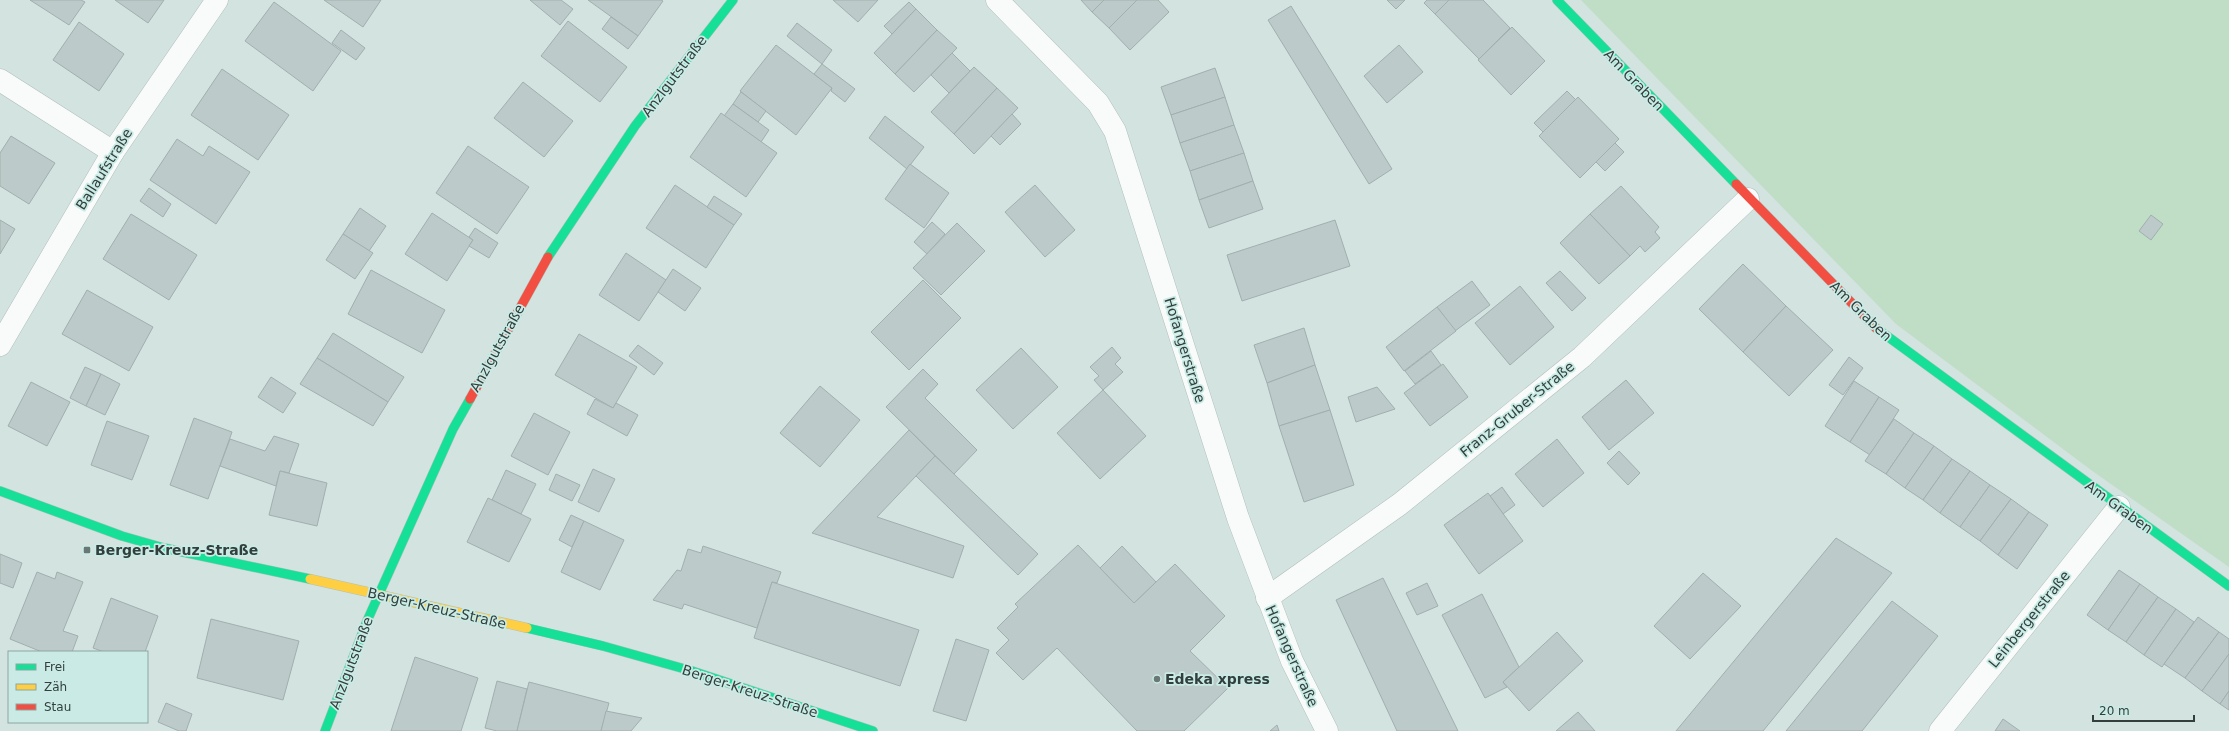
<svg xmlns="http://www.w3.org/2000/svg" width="2229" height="731" font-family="'DejaVu Sans',sans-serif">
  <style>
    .green { fill: #c0ddc6 }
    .building { fill: #bccac9; stroke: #a1afae }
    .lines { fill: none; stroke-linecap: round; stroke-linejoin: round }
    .street-casing { stroke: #b1c0bd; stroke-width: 23 }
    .fast-casing { stroke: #b1c0bd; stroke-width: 10 }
    .slow-casing { stroke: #b1c0bd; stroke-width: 10 }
    .jam-casing { stroke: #b1c0bd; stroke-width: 10 }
    .street { stroke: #f8fbfa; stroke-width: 22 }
    .fast { stroke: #16e098; stroke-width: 9 }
    .slow { stroke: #ffcf43; stroke-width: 9 }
    .jam { stroke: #f24e42; stroke-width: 9 }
    .poi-dot { fill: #6a7875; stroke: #caebe5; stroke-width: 1.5 }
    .labels { text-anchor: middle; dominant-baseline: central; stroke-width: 3.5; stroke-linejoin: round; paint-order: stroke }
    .street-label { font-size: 14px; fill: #323f3c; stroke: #caebe5 }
    .poi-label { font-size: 14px; font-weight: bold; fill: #323f3c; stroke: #caebe5; text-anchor: start }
  </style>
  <rect width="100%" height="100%" fill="#d2e3e0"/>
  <polygon class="green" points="1581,0 2229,0 2229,567 2091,470 1896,324"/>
  <g class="building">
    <polygon points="30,0 81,0 85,2 69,25"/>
    <polygon points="115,0 164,0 148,23"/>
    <polygon points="324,0 381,0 363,27"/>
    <polygon points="530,0 561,0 573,9 560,25"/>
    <polygon points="588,0 661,0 663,1 638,36"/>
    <polygon points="833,0 878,0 858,22"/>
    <polygon points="1081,0 1104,0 1092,12"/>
    <polygon points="1104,0 1137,0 1109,28 1092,12"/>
    <polygon points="1137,0 1158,0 1169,12 1130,50 1109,28"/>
    <polygon points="1387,0 1405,0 1396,9"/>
    <polygon points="1427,0 1449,0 1435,14 1424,3"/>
    <polygon points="1449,0 1483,0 1510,28 1479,59 1435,14"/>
    <polygon points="274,2 341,51 313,91 245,41"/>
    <polygon points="909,2 916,9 892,34 884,26"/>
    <polygon points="1291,6 1392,169 1369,184 1268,20"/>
    <polygon points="916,9 937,30 895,74 874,53"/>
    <polygon points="611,17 638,36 628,49 602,29"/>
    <polygon points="568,21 627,67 600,102 541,56"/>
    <polygon points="79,22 124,54 99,91 53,60"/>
    <polygon points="797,23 832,50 822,64 787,36"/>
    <polygon points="1512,27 1545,61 1511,95 1478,60"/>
    <polygon points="341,30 365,48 356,60 332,43"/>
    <polygon points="937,30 957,48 914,92 895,74"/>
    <polygon points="776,45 832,88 796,135 740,91"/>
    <polygon points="1399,45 1423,72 1387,103 1364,76"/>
    <polygon points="952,53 970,71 949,93 931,75"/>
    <polygon points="822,64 855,89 845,102 831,91 832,88 814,74"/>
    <polygon points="974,67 997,88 954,134 931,112"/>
    <polygon points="1215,68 1225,97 1171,115 1161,87"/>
    <polygon points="222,69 289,115 258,160 191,115"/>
    <polygon points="523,82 573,121 544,157 494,118"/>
    <polygon points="997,88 1018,108 974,154 954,134"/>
    <polygon points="1567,91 1576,100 1543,132 1534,123"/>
    <polygon points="741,92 766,111 758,122 733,104"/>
    <polygon points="1225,97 1234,125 1180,143 1171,115"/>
    <polygon points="1578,97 1619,139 1580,178 1539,136"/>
    <polygon points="733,104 769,130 761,142 724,116"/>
    <polygon points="721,113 777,153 746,197 690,157"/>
    <polygon points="1012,114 1021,124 1000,145 991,136"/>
    <polygon points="885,116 924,147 907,169 869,138"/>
    <polygon points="1234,125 1244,153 1190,171 1180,143"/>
    <polygon points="11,136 55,163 29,204 0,186 0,153"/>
    <polygon points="177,139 203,156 209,146 250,172 216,224 150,180"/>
    <polygon points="1615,143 1624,152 1605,171 1596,162"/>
    <polygon points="468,146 529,187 497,234 436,193"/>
    <polygon points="1244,153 1253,181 1199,200 1190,171"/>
    <polygon points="910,164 949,193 924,228 885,199"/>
    <polygon points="1253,181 1263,209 1209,228 1199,200"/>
    <polygon points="675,185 734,225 706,268 646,228"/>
    <polygon points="1035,185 1075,230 1045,257 1005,212"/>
    <polygon points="1621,186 1659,227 1655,232 1660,238 1645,252 1640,246 1630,256 1590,214"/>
    <polygon points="149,188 171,204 163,217 140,201"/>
    <polygon points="714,196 742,214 734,225 707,207"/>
    <polygon points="360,208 386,226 369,251 343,234"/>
    <polygon points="432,213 473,240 447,281 405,254"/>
    <polygon points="131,214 197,255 169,300 103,259"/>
    <polygon points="1590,214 1630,256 1599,284 1560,243"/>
    <polygon points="2151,215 2163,224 2151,240 2139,231"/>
    <polygon points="0,220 15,229 0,254"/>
    <polygon points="1335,220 1350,266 1242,301 1227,255"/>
    <polygon points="932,222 945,234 927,254 914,242"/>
    <polygon points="957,223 985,251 941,295 913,268"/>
    <polygon points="475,228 498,243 489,258 469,246 473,240 469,237"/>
    <polygon points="343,234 373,253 355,279 326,260"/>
    <polygon points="626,253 666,280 639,321 599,295"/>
    <polygon points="1743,264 1786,306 1743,352 1699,309"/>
    <polygon points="673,269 701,288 685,311 658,292"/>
    <polygon points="371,270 445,310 422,353 348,314"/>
    <polygon points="1560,271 1586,298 1572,311 1546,283"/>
    <polygon points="923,280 961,318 909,370 871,332"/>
    <polygon points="1472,281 1490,305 1455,331 1437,307"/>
    <polygon points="1520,286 1554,327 1510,365 1475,323"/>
    <polygon points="87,290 153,327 129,371 62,334"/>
    <polygon points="1786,306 1833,350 1789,396 1743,352"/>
    <polygon points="1437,307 1456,331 1404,371 1386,347"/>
    <polygon points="1304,328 1315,365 1267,383 1254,345"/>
    <polygon points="333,333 404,377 388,402 317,358"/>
    <polygon points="579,334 637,367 613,408 555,375"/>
    <polygon points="638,345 663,363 654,375 629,356"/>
    <polygon points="1112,347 1121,358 1115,364 1123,372 1103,390 1094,380 1099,376 1090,367"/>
    <polygon points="1021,348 1058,387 1013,429 976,390"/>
    <polygon points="1431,351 1441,365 1415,384 1405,371"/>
    <polygon points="1849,357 1863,368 1843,395 1829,385"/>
    <polygon points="317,358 388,402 373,426 300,384"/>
    <polygon points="1443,364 1468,397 1430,426 1404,393"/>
    <polygon points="1315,365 1330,410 1279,426 1267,383"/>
    <polygon points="85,367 101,374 86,406 70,398"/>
    <polygon points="923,369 938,384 925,398 977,450 954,474 886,407"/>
    <polygon points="101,374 120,384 105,415 86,406"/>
    <polygon points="271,377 296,393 283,413 258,397"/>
    <polygon points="1626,380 1654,413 1609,450 1582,417"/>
    <polygon points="1854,381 1879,397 1850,442 1825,426"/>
    <polygon points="31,382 70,402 47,446 8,426"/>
    <polygon points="820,386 860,420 820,467 780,433"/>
    <polygon points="1377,387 1395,409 1356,422 1348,397"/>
    <polygon points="1103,390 1146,436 1100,479 1057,433"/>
    <polygon points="1879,397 1899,410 1870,455 1850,442"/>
    <polygon points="595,399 613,408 616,403 638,415 627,436 587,414"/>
    <polygon points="1330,410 1354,485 1304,502 1279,426"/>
    <polygon points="534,413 570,432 548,475 511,456"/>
    <polygon points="194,418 232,432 208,499 170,485"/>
    <polygon points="1894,419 1914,433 1886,474 1865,461"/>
    <polygon points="107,421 149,436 132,480 91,465"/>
    <polygon points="909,430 935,456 877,517 964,546 953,578 812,533"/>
    <polygon points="1914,433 1934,446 1905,488 1886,474"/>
    <polygon points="274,436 299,444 289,473 280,471 276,486 220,466 230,439 265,451"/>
    <polygon points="1557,439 1584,473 1543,507 1515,474"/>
    <polygon points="1934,446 1952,459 1923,500 1905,488"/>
    <polygon points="1619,451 1640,473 1628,485 1607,463"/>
    <polygon points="935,456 1038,554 1018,575 916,476"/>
    <polygon points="1952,459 1970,471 1940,513 1923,500"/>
    <polygon points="593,469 615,479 599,512 578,502"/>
    <polygon points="506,470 536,484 521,514 492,500"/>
    <polygon points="280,471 327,483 317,526 269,515"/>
    <polygon points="1970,471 1990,485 1960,527 1940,513"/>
    <polygon points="556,474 580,485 572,501 549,490"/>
    <polygon points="1990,485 2011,499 1980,541 1960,527"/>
    <polygon points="1502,487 1515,505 1503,514 1490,496"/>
    <polygon points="1488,493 1523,541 1479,574 1444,525"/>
    <polygon points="488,498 531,519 509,562 467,542"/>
    <polygon points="2011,499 2029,512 1998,555 1980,541"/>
    <polygon points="2029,512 2048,525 2017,569 1998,555"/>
    <polygon points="571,515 584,521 572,547 559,540"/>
    <polygon points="584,521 624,540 600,590 561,572"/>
    <polygon points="1836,538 1892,573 1763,731 1676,731"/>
    <polygon points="1078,545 1134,603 1175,564 1225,616 1190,651 1228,688 1184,731 1137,731 1057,648 1023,680 996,653 1009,640 997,628 1018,607 1015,604"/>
    <polygon points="703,546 781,572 777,583 772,582 757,628 684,604 682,609 653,600 677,570 681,571 688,549 701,553"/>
    <polygon points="1122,546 1156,582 1134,603 1100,568"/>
    <polygon points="0,554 22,563 13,588 0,583"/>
    <polygon points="2119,570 2140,584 2108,630 2087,615"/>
    <polygon points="37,572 55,579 57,572 83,582 63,631 78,636 72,652 42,652 10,639"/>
    <polygon points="1703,573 1741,606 1690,659 1654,626"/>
    <polygon points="1383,578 1458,731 1397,731 1336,600"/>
    <polygon points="772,582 919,630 900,686 754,638"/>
    <polygon points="1427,583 1438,606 1417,615 1406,593"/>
    <polygon points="2140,584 2158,597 2126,642 2108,630"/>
    <polygon points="1482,594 1519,667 1503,682 1507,687 1485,698 1442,615"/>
    <polygon points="2158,597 2176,609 2144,655 2126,642"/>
    <polygon points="111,598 158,616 145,652 104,652 93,648"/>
    <polygon points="1892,601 1938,636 1862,731 1786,731"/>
    <polygon points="2176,609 2194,622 2162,667 2144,655"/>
    <polygon points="2198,617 2219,632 2185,678 2164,664"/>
    <polygon points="211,619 299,641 283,700 197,678"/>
    <polygon points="1557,632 1583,661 1529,711 1503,682"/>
    <polygon points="2219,632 2229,639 2229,654 2202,691 2185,678"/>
    <polygon points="956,639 989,650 966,721 933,711"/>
    <polygon points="2229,654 2229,691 2220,704 2202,691"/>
    <polygon points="415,657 478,678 461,731 391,731"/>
    <polygon points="497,681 527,689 517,731 497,731 485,728"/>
    <polygon points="529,682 609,703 601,731 517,731"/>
    <polygon points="2229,691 2229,710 2220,704"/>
    <polygon points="166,703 192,714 186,731 179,731 158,722"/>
    <polygon points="606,711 642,718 631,731 601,731"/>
    <polygon points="1578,712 1595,731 1556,731"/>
    <polygon points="2003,719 2020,731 1995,731"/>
    <polygon points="1277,725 1279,731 1270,731"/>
  </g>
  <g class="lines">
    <defs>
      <g id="street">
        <polyline points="997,0 1098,103 1115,131 1238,518 1292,661 1327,731"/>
        <polyline points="0,80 113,152"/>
        <polyline points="0,345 113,152 217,0"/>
        <polyline points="1267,598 1400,504 1582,357 1748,199"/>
        <polyline points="1940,731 2119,507"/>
      </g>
      <g id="fast">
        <polyline points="1557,0 1736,184"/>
        <polyline points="548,257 635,126 733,0"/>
        <polyline points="1876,328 2229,586"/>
        <polyline points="0,491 122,536 164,548 310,579"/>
        <polyline points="527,628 603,646 692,671 873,731"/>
        <polyline points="325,731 367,621 453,429 470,399"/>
      </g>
      <polyline id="slow" points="310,579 527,628"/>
      <g id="jam">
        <polyline points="1736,184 1876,328"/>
        <polyline points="470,399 548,257"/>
      </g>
    </defs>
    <use href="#street" class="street-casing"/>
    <use href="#fast" class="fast-casing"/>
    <use href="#slow" class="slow-casing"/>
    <use href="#jam" class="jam-casing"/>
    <use href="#street" class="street"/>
    <use href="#fast" class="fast"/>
    <use href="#slow" class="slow"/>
    <use href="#jam" class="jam"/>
  </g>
  <g class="poi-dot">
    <rect x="83" y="546" width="8" height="8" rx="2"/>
    <circle cx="1157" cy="679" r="4"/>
  </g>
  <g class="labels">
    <g class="street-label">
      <text transform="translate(674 76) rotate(-53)">Anzlgutstraße</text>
      <text transform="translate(1634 80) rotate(46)">Am Graben</text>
      <text transform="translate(104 169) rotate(-58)">Ballaufstraße</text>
      <text transform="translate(1861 311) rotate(44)">Am Graben</text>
      <text transform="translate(497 348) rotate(-61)">Anzlgutstraße</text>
      <text transform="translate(1185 350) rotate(73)">Hofangerstraße</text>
      <text transform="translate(1517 409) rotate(-39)">Franz-Gruber-Straße</text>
      <text transform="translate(2119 507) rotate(36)">Am Graben</text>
      <text transform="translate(437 608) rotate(13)">Berger-Kreuz-Straße</text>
      <text transform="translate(2029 619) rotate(-51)">Leinbergerstraße</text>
      <text transform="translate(1292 656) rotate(66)">Hofangerstraße</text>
      <text transform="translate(351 663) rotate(-69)">Anzlgutstraße</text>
      <text transform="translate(750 691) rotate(18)">Berger-Kreuz-Straße</text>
    </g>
    <g class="poi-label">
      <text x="95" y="550">Berger-Kreuz-Straße</text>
      <text x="1165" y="679">Edeka xpress</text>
    </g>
  </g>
  <rect x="8" y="651" width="140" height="72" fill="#caebe5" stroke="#8da6a1"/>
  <rect x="16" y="664" width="20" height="6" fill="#16e098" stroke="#8da6a1"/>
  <text x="44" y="671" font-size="12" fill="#323f3c">Frei</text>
  <rect x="16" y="684" width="20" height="6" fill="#ffcf43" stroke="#8da6a1"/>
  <text x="44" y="691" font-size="12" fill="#323f3c">Zäh</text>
  <rect x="16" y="704" width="20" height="6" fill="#f24e42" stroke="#8da6a1"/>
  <text x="44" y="711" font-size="12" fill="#323f3c">Stau</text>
  <path d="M2093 715v6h101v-6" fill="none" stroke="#323f3c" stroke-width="2"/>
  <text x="2099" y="715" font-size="12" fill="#323f3c" stroke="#caebe5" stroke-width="3" paint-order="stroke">20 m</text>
</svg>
